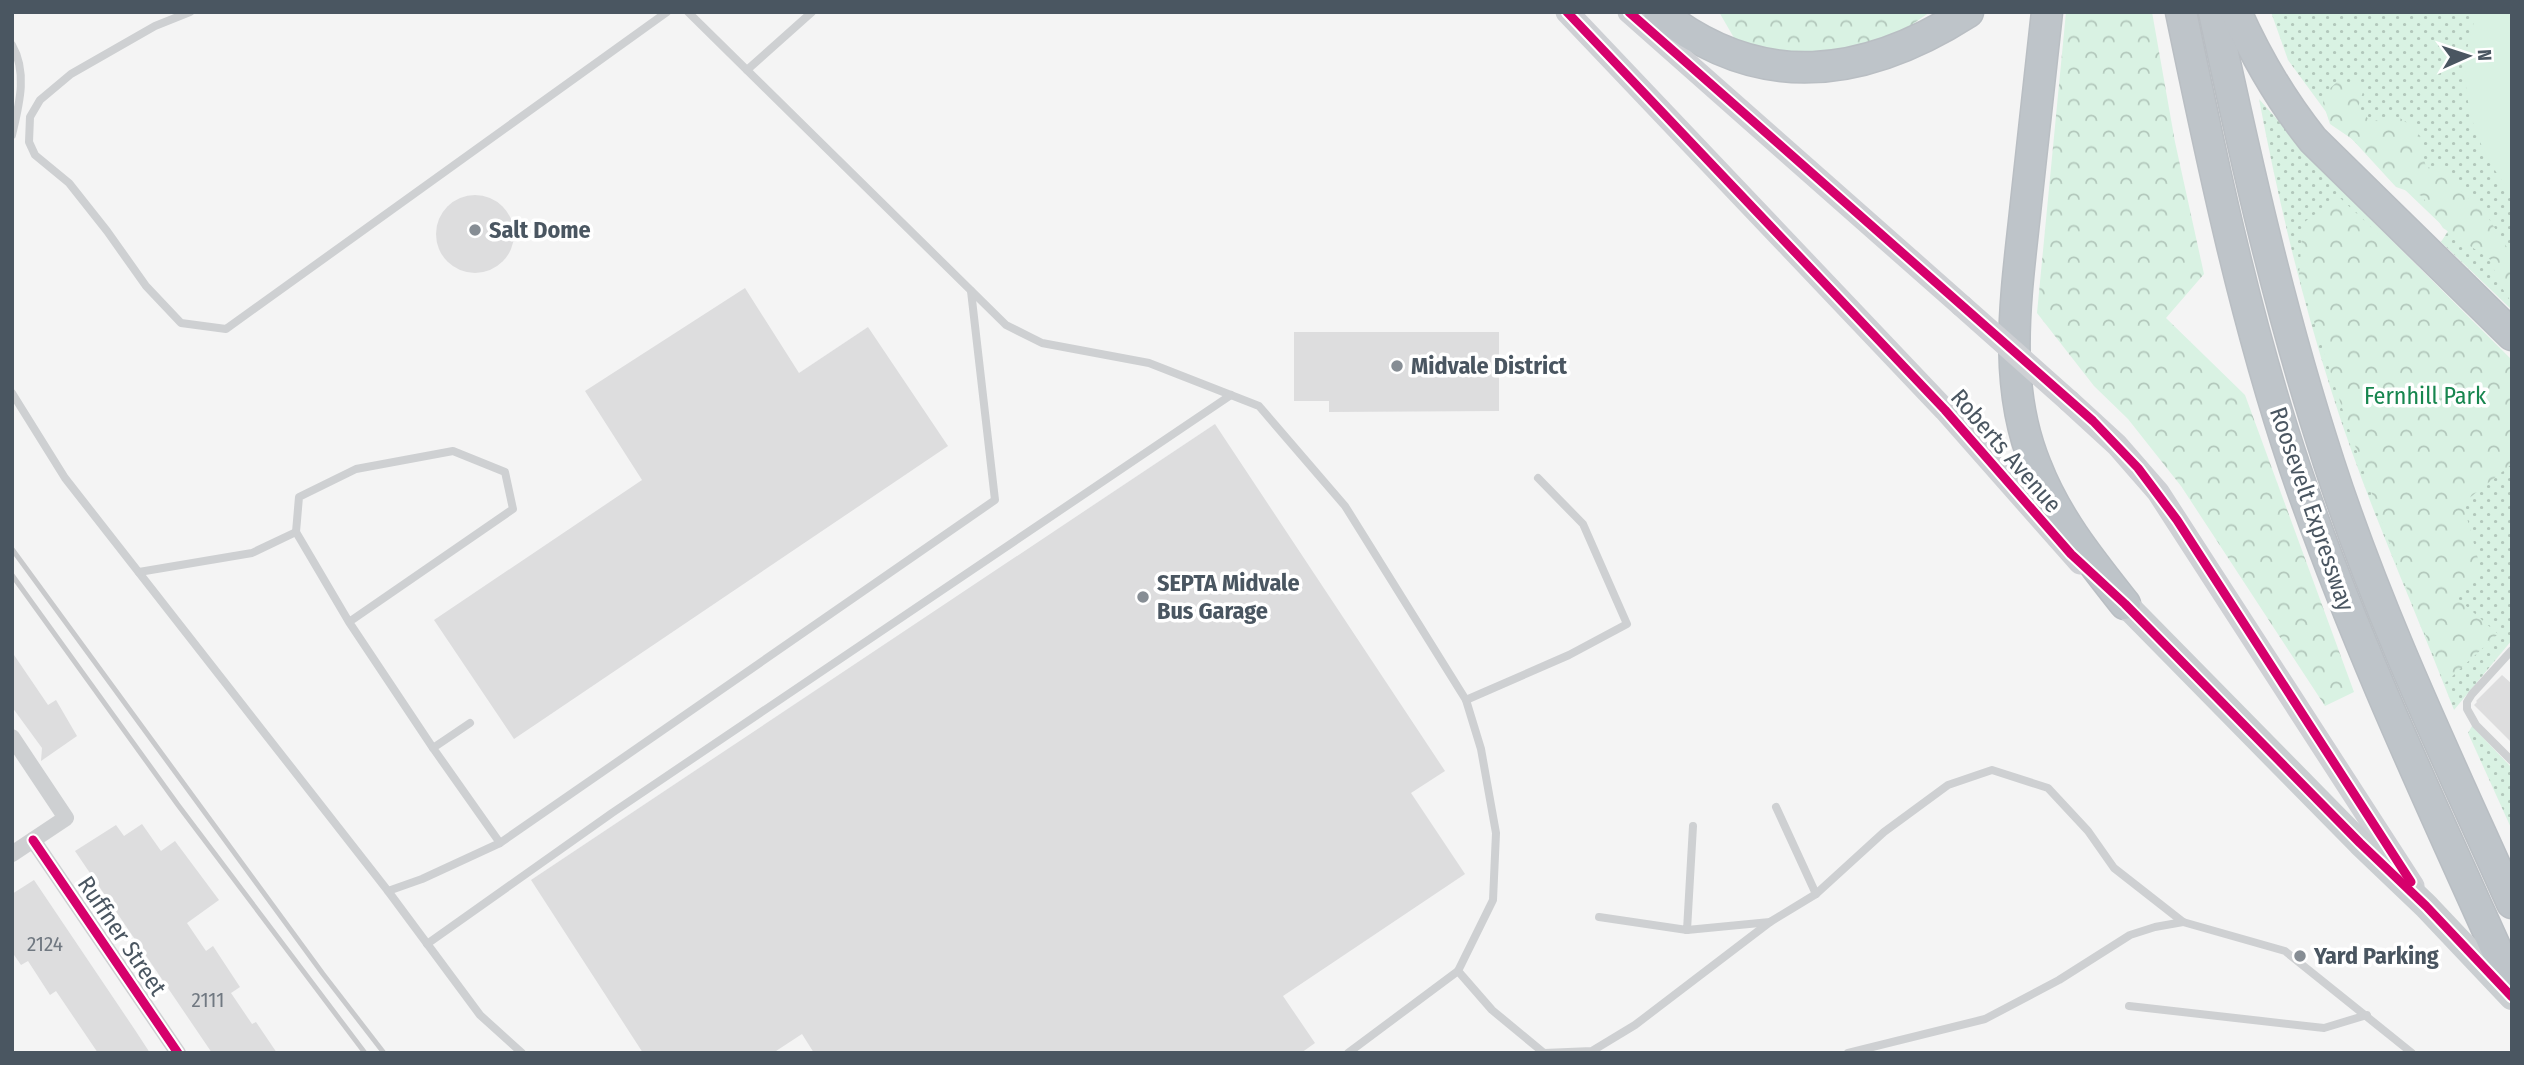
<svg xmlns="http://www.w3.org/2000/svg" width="2524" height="1065" font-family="'Fira Sans Condensed',sans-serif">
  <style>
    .green { fill: url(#green-dots) }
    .forest { fill: url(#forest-crowns) }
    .pitch { fill: #d9f2e3 }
    .building { fill: #ddddde }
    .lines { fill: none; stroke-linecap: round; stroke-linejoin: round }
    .highway-casing { stroke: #b9bec3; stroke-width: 33 }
    .lane { stroke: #ced0d2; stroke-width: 8 }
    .street { stroke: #ced0d2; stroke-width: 16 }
    .secondary { stroke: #ced0d4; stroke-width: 23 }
    .primary { stroke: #caced1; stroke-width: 26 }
    .highway { stroke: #bec4c9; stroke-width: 30 }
    .rail { stroke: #c9cacc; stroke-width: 5 }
    .secondary-bridge { stroke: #ced0d4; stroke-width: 23 }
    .cycleway-casing { stroke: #fff; stroke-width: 13 }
    .cycleway { stroke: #d6006c; stroke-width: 9 }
    .poi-dot { fill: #868d94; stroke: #fff; stroke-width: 2.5 }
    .labels { text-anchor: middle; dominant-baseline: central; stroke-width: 7; stroke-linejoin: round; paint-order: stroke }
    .number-label { font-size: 21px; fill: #707881 }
    .poi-label { font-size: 24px; font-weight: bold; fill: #4a5661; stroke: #fff; text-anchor: start }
    .park-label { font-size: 24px; fill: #17864f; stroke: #fff }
    .street-label { font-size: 24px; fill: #4a5661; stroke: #fff }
  </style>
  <defs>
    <pattern id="green-dots" width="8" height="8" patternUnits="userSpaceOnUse" patternTransform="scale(1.75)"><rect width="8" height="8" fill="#d9f2e3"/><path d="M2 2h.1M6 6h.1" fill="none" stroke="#b2c7bb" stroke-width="1.8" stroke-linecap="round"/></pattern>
    <pattern id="forest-crowns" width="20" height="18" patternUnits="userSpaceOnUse" patternTransform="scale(1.75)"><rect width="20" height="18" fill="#d9f2e3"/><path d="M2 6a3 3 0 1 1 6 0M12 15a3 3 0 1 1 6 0" fill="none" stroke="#b2c7bb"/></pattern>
  </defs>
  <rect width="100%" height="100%" fill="#f4f4f4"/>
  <g class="green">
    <polygon points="2271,12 2512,12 2512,310 2441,242 2448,231 2332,120 2288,60"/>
    <path d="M2259,99L2330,179L2512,360V640L2454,710C2413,604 2366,501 2332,393C2301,296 2278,199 2259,99Z"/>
    <polygon points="2472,726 2512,768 2512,830 2468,733"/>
  </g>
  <g class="forest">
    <polygon points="1719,12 1930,12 1893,38 1815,56 1737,43"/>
    <polygon points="2066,12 2152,12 2175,142 2204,274 2166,318 2245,395 2354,692 2325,706 2181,486 2128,419 2094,386 2037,313"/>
    <path d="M2337,82H2352L2364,89L2358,107L2370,121L2400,118C2427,137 2419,138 2426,167L2444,170L2465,195L2484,211L2508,249L2512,250V303L2498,282L2491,260L2443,228L2422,196L2396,187L2352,139L2330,124L2323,103L2326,92Z"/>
    <polygon points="2339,197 2411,264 2512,364 2512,464 2463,503 2481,570 2457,598 2498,634 2445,683 2396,562 2346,420 2299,275 2303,223"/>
  </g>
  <path class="pitch" d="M2478,12H2512V194C2470,143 2451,75 2478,12Z"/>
  <g class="building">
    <circle cx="475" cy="234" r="39"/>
    <polygon points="745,288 799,373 868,327 948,446 514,739 434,620 642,480 585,391"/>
    <polygon points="1294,332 1499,332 1499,411 1329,412 1329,401 1294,401"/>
    <polygon points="1215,424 1445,771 1411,793 1465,874 1283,996 1315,1043 1301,1053 814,1053 802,1034 773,1053 643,1053 531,880"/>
    <polygon points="12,652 48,705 56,700 77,736 41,761 42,748 12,707"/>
    <polygon points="2502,675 2512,684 2512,743 2474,705 2477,702 2476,701"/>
    <polygon points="142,824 161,851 175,841 219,900 187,923 206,951 213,946 240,987 231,993 252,1024 256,1022 277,1053 212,1053 75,851 116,825 124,836"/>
    <polygon points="34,880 135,1030 150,1053 98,1053 56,991 50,995 28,961 21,965 12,952 12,894"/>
  </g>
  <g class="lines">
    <defs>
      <g id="highway">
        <path d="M1659,12C1760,93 1865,78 1968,12"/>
        <path d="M2047,12C2040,76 2033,139 2026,203C2017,290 2001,382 2036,466C2056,518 2091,561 2125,604"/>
        <path d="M2181,12C2213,166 2245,319 2295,468C2355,644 2435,813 2512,984"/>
        <path d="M2214,12C2247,166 2280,313 2329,463C2378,614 2447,758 2512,903"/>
        <path d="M2236,12C2257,59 2281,100 2313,140L2512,335"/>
      </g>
    </defs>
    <use href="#highway" class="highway-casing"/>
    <g class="lane">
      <polyline points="190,12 155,26 71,74 40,100 30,117 29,142 35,155 69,183 107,231 146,286 181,323 226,329 667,12"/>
      <polyline points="688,12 1006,325 1042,343 1149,363 1259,406 1345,506 1466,700 1569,655 1627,624 1583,524 1538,478"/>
      <path d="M12,45C28,73 19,105 12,135"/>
      <polyline points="747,70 812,12"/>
      <polyline points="12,393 65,478 388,891"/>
      <polyline points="139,572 252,553 296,532"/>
      <polyline points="349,622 296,532 299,497 356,469 453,451 505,472 513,509 349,622 433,748"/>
      <polyline points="2512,650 2472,694 2467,702 2467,709 2476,725 2512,761"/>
      <polyline points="1466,700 1481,749 1496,833 1493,900 1458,971 1492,1010 1544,1053"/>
      <polyline points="470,723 433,748 500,843 422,879 388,891 480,1015 522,1053"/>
      <polyline points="500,843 995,500 971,291"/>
      <polyline points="1816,894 1884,832 1948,785 1992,770 2048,788 2088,831 2114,868 2183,922 2285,951 2412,1053"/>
      <polyline points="1599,917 1687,930 1693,826"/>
      <polyline points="1687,930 1770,922 1816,894 1776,807"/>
      <polyline points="427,944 612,813 1231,395"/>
      <polyline points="2129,1006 2324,1028 2367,1015"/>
      <polyline points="1348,1053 1458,971"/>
      <polyline points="1544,1053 1592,1051 1635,1025 1770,922"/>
      <polyline points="1848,1053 1985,1019 2059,980 2130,935 2155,927 2183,922"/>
    </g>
    <g class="street">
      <polyline points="12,737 66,818 12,854"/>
      <polyline points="33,840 178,1053"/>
    </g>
    <g class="secondary">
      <polyline points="1567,12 1945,410 2080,563"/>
      <polyline points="1629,12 1962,306"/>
      <polyline points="2069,401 2117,445 2158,492 2413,886"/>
    </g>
    <polyline class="primary" points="2125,604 2360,843 2426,906 2512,997"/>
    <use href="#highway" class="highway"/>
    <g class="rail">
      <polyline points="12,549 323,974 384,1053"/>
      <polyline points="12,575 178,805 365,1053"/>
    </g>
    <polyline class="secondary-bridge" points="1962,306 2069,401"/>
    <defs>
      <g id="cycleway">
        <polyline points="1567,12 1945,410 2071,554 2125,604 2360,843 2426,906 2512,997"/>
        <polyline points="1629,12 2093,421 2138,468 2177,520 2411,882"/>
        <polyline points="33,840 178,1053"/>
      </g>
    </defs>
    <use href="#cycleway" class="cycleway-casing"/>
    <use href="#cycleway" class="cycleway"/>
  </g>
  <g class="poi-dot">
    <circle cx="475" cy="230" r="7"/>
    <circle cx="1397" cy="366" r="7"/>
    <circle cx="1143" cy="597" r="7"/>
    <circle cx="2300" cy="956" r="7"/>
  </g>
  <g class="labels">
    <g class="number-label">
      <text x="45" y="944">2124</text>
      <text x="208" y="1000">2111</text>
    </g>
    <g class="poi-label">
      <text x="489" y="230">Salt Dome</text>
      <text x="1411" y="366">Midvale District</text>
      <text x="1157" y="583">SEPTA Midvale<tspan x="1157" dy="28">Bus Garage</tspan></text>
      <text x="2314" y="956">Yard Parking</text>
    </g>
    <g class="park-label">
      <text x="2425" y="396">Fernhill Park</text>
    </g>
    <g class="street-label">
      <text transform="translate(2006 451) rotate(49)">Roberts Avenue</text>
      <text transform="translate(2312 509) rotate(71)">Roosevelt Expressway</text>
      <text transform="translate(122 936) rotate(56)">Ruffner Street</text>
    </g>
  </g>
  <rect width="2524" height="1065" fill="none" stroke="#4a5661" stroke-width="28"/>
  <g transform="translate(2468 56) rotate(87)" stroke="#ffffff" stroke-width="5" paint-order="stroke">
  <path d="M0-5L12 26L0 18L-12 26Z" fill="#4a5661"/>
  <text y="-10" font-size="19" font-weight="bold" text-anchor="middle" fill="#4a5661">N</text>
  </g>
</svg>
